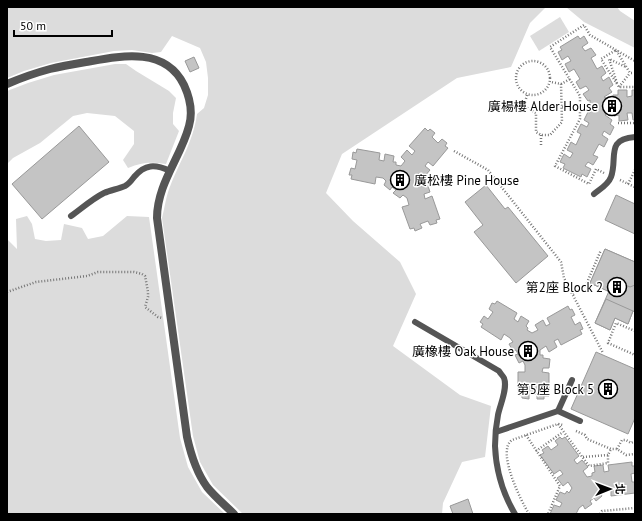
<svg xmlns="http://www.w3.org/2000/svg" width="642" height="521" font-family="'PT Sans','Noto Sans TC',sans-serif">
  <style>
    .green { fill: #dcdcdc }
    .building { fill: #c4c4c4; stroke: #999 }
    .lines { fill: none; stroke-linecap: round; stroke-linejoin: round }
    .path { stroke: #777; stroke-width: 2.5; stroke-dasharray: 1 2; stroke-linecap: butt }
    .lane { stroke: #555; stroke-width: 6 }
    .street { stroke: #555; stroke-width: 8 }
    .labels { text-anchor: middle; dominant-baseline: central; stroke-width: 3; stroke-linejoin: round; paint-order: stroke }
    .poi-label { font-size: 13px; fill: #000; stroke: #fff; text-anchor: end }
  </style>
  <rect width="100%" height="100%" fill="#fff"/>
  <g class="green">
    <path d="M7,7H546L530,23L511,67L457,78L342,154L326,193L353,221L400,262L416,294L393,346L460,395L491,406L485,457L462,462L443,503L442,514H243L213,485L200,462L193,436L162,218C165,207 166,195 171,184C181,159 193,142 197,114L204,108L208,95V78L206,62L200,48L172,36L161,52L152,53L132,50L114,51L51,63L24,71L7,78Z"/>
    <polygon points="566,7 617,7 620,11 635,21 635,48 584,22"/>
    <polygon points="560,17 569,32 539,51 530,36"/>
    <path d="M115,64H126L136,71L169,91L176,98L173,113V124L179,131L166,164C150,162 143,162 128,168L123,160L134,144V131L115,116L87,113L73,116L40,143L13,158L7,164V91L28,83L54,75Z"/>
    <polygon points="27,216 32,224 35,239 46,241 61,240 64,224 82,228 88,239 103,236 127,216 149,217 180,438 188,467 202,492 225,514 7,514 7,239 17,249 16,219"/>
  </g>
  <g class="building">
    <polygon points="578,36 580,39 584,36 588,43 582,47 585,51 591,48 596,55 591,58 597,69 602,66 606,73 601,77 603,81 609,77 613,85 609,88 612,92 604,97 606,98 613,98 613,95 618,95 618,90 627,90 627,97 632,96 632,90 635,90 635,120 633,120 632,113 627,113 628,120 619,121 619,115 614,116 614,114 606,114 605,115 612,120 610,124 614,127 610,135 604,131 602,135 608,139 604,147 599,144 593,155 598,157 593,165 588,162 585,166 591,169 587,177 582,174 581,177 563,168 565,164 560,162 564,154 570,158 573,153 567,150 571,142 576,145 581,134 577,132 581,124 587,127 589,123 584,120 588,112 590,113 590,100 588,101 583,94 589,90 586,86 580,89 576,82 580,79 574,69 569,72 565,64 571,61 568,56 562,60 558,52 562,50 560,47"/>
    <polygon points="194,57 199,68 190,72 185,61"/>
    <polygon points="79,126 109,162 42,219 12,184"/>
    <polygon points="425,128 428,131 430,129 435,133 432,137 438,143 442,139 447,143 445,146 448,148 433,166 428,162 425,166 430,170 424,177 419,173 415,179 417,184 420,183 421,186 427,183 430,192 424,194 425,199 432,196 440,219 436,220 437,223 430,225 428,221 420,224 422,228 415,231 414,228 410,229 402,207 409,205 407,198 403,195 400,198 393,193 396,190 392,187 390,190 384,185 386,181 383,178 376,177 375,184 351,179 352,175 349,175 351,168 355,169 357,160 352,159 353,152 356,153 357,149 380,153 379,160 384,161 385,154 394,156 393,162 396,162 396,165 401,166 405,161 401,157 407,150 412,155 415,151 409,146"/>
    <polygon points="486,185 505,209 508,207 548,256 516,283 474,232 483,225 465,202"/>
    <polygon points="616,195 635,204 635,234 605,220"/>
    <polygon points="605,249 635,262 635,312 633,311 628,324 615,318 610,330 595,323 609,291 590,283"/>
    <polygon points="605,249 635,262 635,285 630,287 619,282 614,294 590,283"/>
    <polygon points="606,299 633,311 628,324 615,318 610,330 595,323"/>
    <polygon points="497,301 517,313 514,319 518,322 521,316 529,321 526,326 528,328 527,330 532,333 538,330 535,325 543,320 546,326 550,324 547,318 568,306 570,310 572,309 575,315 571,317 575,325 580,322 583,329 580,330 582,334 561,345 558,339 554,341 557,347 549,352 546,346 540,350 540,355 543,355 543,358 550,359 549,368 543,368 542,372 549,373 549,396 544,396 544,399 537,399 537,394 529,394 529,399 522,398 522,395 518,395 518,372 525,372 525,365 523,361 519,363 515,355 518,354 516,350 513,351 509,344 513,342 510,338 504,334 501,340 481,327 483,324 480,322 484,316 488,319 493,312 489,309 492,303 495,304"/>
    <polygon points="596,352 635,369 635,418 628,434 571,409"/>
    <polygon points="560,437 562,439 565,437 579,456 574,460 577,464 582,460 588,467 583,471 587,477 592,476 592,473 595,472 594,466 603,465 604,472 609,471 608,465 632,462 632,466 635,466 635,473 631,474 632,482 635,482 635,493 611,496 611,489 604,489 600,493 602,496 596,501 594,498 590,501 592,504 585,509 583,505 579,508 576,514 550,514 554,505 560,507 562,503 556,500 560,492 565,494 567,491 569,493 572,488 568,482 563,486 557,478 563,474 560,470 554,474 540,455 544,453 542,450 548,446 551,450 558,445 555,441"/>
    <polygon points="468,499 473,514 453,514 450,506"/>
  </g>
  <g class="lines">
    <g class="path">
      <circle cx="533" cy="78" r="17"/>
      <polyline points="635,73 630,73 616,50 601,59 619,87 635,87"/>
      <polyline points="617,83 609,59 626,67"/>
      <polyline points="561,84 570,79"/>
      <polyline points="619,87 630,73"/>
      <polyline points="527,95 524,106 536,113 536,132 541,135 550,135 562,122 561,84 551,82"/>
      <polyline points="562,107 580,107"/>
      <polyline points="618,123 635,123"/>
      <polyline points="541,135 541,147"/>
      <polyline points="454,151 488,170 561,262 564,278 603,353"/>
      <polyline points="604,173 596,169 589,184 555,166 580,119 580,96 550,47 584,25 590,35 635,61"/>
      <polyline points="620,180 635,187"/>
      <polyline points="628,184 635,170"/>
      <polyline points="7,292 36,282 87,276 98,272 134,272 142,274 145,276 146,281 148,292 148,297 145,307 158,317 162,318"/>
      <polyline points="573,294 586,285 601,250"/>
      <polyline points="635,331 616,323 608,343 635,355"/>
      <polyline points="558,424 589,466 608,463 608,455 611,449"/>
      <polyline points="576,431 585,435 587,439 611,449 617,449 626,455 635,454"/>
      <polyline points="526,435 560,486 548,514"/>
      <polyline points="617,449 622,440 626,440 631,443 635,441"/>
      <polyline points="536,451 563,432"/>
      <polyline points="583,457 608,455"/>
      <path d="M529,514C521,501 496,451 512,440L558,424L563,425"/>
      <polyline points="600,514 602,511 635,508"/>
    </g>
    <g class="lane">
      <path d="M594,194C600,189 608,185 611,177C618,158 605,139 635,137"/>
      <path d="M71,216C81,209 92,199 104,193C111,190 118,189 125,186C129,184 131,181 134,177C145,164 155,164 170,171"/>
      <path d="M415,322L499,371C500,373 503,376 504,378C508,388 500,405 498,415C496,425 495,436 495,446C496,470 503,494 515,514"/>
      <polyline points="572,380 558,411 580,421"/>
      <polyline points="496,432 558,411"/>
    </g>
    <path class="street" d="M7,84C21,78 35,73 50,69C62,66 74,64 86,62C120,56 165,46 184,85C190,98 193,112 189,126C181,157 157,184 157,218L187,437C191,455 196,472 207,487C215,497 225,505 234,514"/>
  </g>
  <defs>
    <symbol id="building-ring" viewBox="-11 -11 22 22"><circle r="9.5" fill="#fff" stroke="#000" stroke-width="1.5"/><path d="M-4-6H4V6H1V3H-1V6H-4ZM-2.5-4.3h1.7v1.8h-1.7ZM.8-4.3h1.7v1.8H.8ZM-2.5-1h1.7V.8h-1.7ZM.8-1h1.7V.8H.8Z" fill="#000"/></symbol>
  </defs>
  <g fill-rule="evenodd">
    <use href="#building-ring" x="601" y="95" width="22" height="22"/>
    <use href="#building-ring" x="389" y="169" width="22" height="22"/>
    <use href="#building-ring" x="606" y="276" width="22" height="22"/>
    <use href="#building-ring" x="517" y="340" width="22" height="22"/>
    <use href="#building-ring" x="597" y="378" width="22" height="22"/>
  </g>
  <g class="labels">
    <g class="poi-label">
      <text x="598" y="106">廣楊樓 Alder House</text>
      <text x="414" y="180" text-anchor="start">廣松樓 Pine House</text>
      <text x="603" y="287">第2座 Block 2</text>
      <text x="514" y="351">廣橡樓 Oak House</text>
      <text x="594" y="389">第5座 Block 5</text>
    </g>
  </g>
  <rect width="642" height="521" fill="none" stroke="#000000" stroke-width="16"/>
  <g transform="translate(610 489) rotate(89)" stroke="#ffffff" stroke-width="3" paint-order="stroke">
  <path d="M0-3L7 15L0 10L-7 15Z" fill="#000000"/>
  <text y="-6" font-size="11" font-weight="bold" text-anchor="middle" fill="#000000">北</text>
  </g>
  <path d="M14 30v6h98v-6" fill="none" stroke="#000000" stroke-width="2"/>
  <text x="20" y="30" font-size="12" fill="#000000" stroke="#ffffff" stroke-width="3" paint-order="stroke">50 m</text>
</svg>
